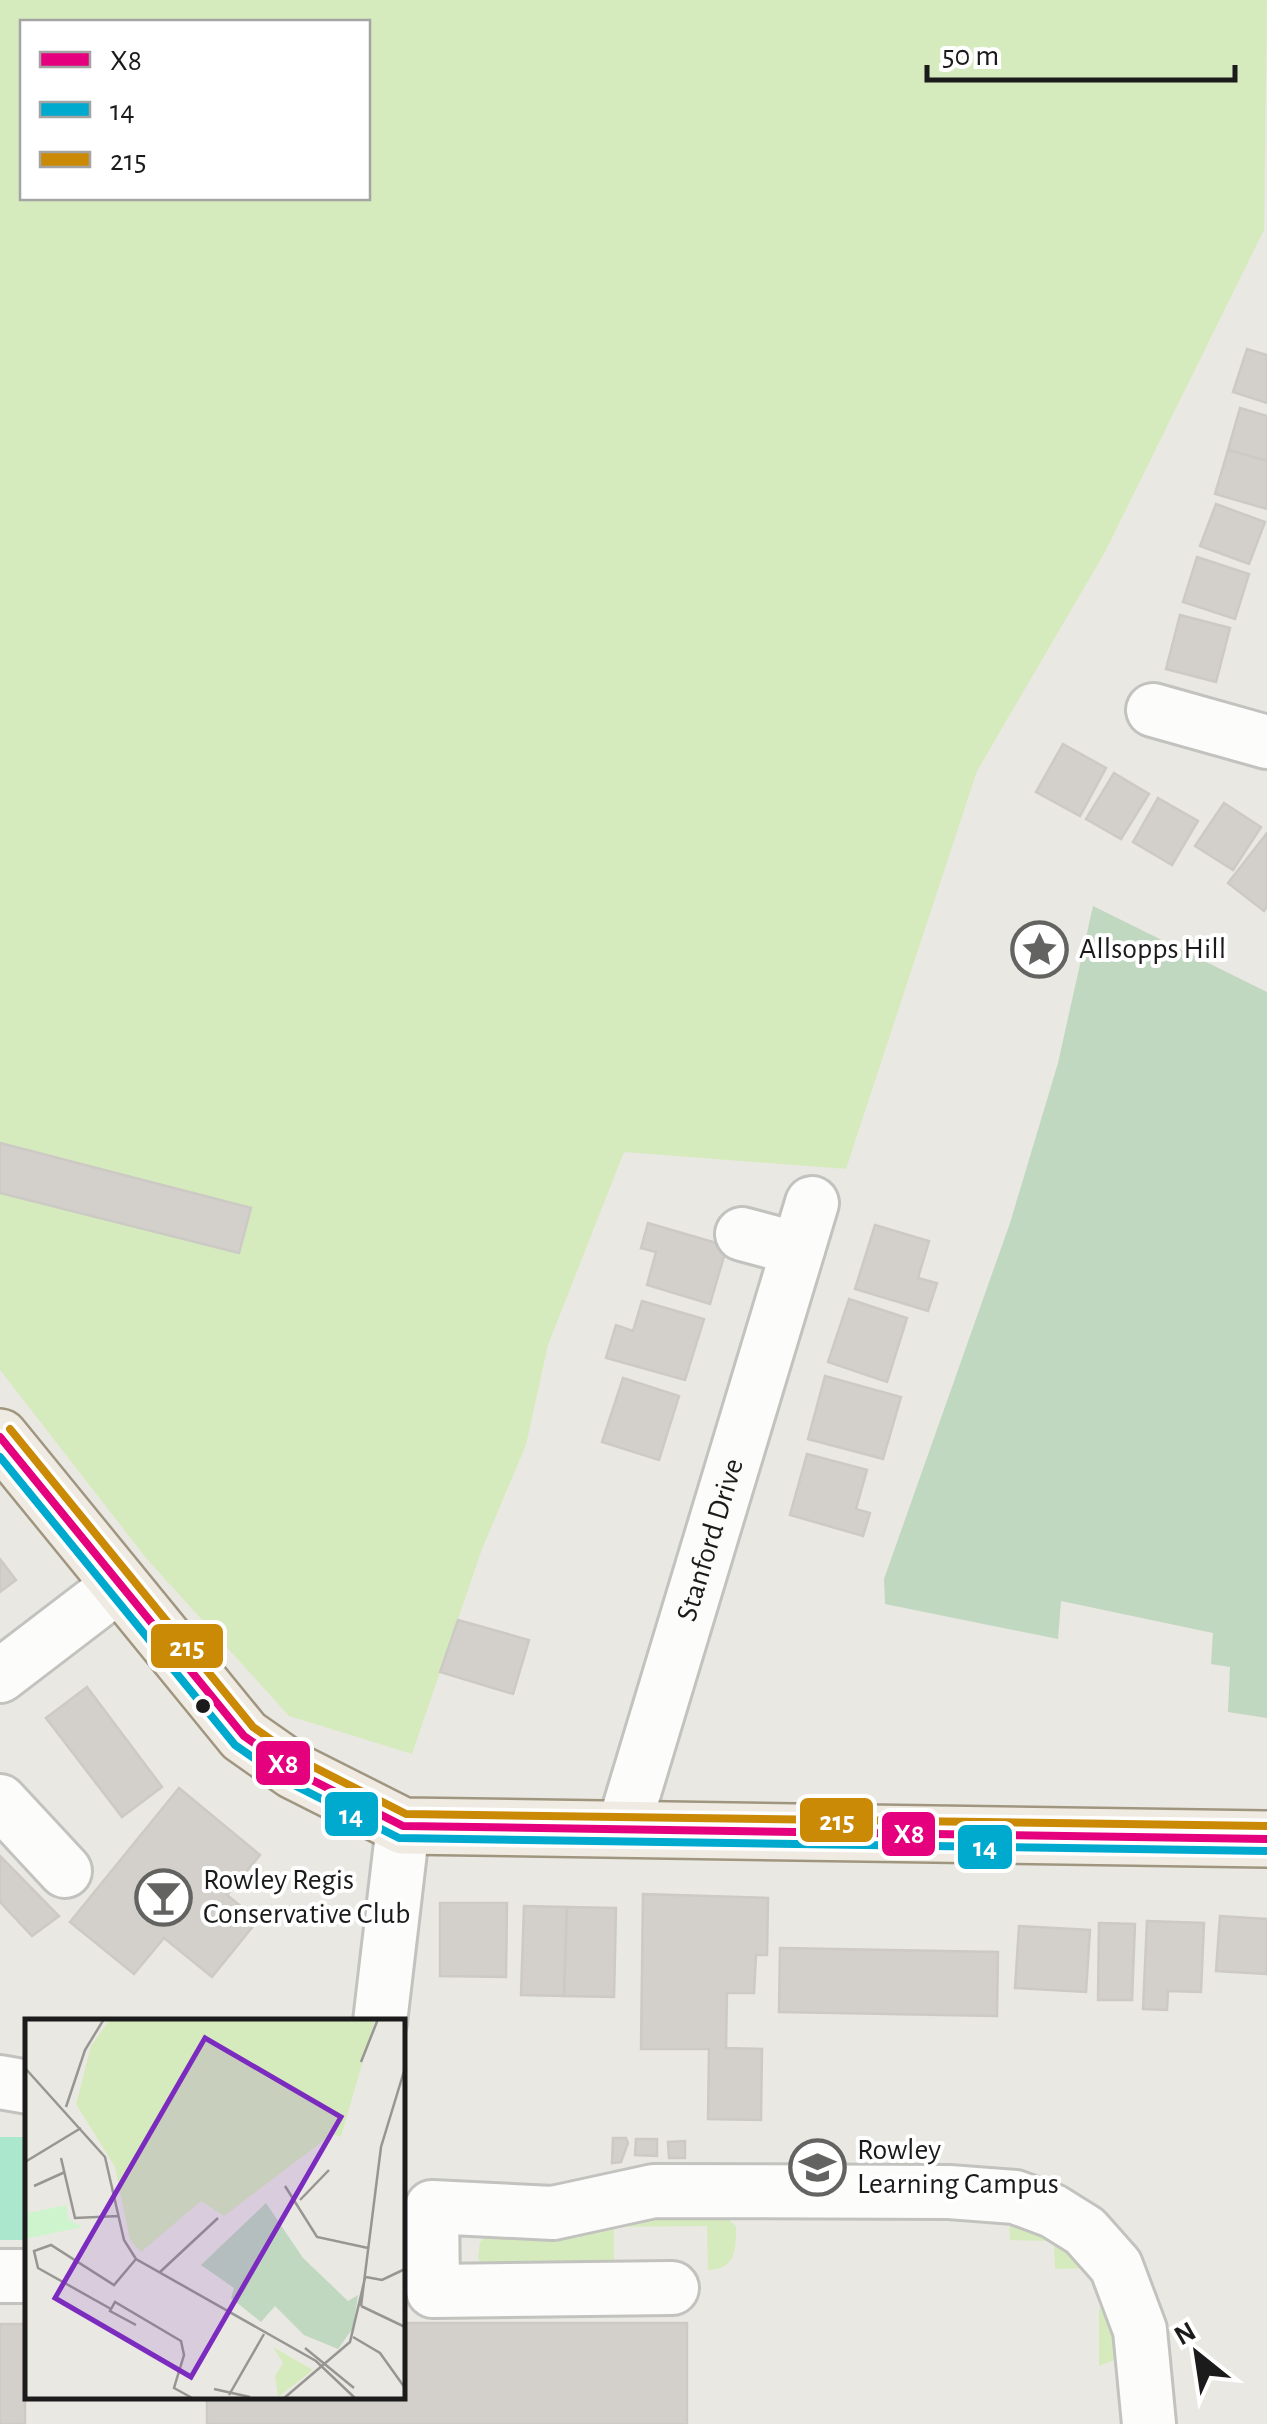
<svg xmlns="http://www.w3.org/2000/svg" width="1267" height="2424" font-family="'Alegreya Sans',sans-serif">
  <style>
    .grass { fill: #d6ebbd; fill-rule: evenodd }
    .cemetery { fill: #c0d7c0 }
    .pitch { fill: #aae7cd }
    .building { fill: #d3d0cb; stroke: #cdc9c4; stroke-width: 2.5 }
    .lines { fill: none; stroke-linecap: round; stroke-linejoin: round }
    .minor-casing { stroke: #c2c2bf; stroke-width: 58 }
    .major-casing { stroke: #a09680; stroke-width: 60 }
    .minor { stroke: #fcfcfb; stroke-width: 52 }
    .major { stroke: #f0ebe2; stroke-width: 55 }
    .bus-1-casing { stroke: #fff; stroke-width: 15 }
    .bus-2-casing { stroke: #fff; stroke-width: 15 }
    .bus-3-casing { stroke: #fff; stroke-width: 15 }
    .bus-1 { stroke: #e5007d; stroke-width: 8 }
    .bus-2 { stroke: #00a9ce; stroke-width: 8 }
    .bus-3 { stroke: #cb8a05; stroke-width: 8 }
    .bus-dot { fill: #1b1b1b; stroke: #fff; stroke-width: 4 }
    .labels { text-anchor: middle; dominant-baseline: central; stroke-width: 8; stroke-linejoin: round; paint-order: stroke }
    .poi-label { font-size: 30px; fill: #1b1b1b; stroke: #fff; text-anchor: start }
    .street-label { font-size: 30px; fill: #1b1b1b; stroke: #fff }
    .inset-road { fill: none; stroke: #979692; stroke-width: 2.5 }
    .view { fill: #7b2cbf; fill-opacity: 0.15; stroke: #7b2cbf; stroke-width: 5 }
    .inset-edge { fill: none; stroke: #1b1b1b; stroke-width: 5 }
    .line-badge { stroke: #fff; stroke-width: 4 }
    .badge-label { font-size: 28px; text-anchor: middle; font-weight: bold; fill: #fff }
  </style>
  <rect width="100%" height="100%" fill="#eae8e2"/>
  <g class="grass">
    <path d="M0,0H1267L1264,230L1105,552L977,771L846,1169L624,1152L548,1345L526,1445L482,1549L412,1754L289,1716L146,1558L0,1370ZM22,22H368V198H22Z"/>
    <path d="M722,2212L736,2227C736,2250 736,2269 708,2270L707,2226L614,2227V2260L539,2262L520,2274L483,2268L478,2258L480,2242L491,2232Z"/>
    <polygon points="1009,2216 1067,2242 1085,2268 1055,2269 1054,2241 1010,2240"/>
    <polygon points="1110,2308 1122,2357 1099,2366 1099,2309"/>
  </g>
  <polygon class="cemetery" points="1093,906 1267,992 1267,1718 1228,1712 1230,1667 1211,1664 1213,1633 1061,1601 1058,1639 885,1604 884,1579 1010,1223 1058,1063"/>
  <rect class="pitch" x="0" y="2137" width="27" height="103"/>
  <g class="building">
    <polygon points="1247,349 1267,355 1267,403 1233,392"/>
    <polygon points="1240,408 1267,416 1267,461 1228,450"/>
    <polygon points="1228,450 1267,461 1267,509 1215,494"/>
    <polygon points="1216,504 1265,522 1249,564 1200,546"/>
    <polygon points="1197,557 1249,574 1235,619 1183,602"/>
    <polygon points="1180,615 1230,628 1216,682 1166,669"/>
    <polygon points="1063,744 1106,768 1080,816 1036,792"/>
    <polygon points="1114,773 1149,794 1121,839 1086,819"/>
    <polygon points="1158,798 1198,821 1172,865 1133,842"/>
    <polygon points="1224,803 1261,827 1233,870 1195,846"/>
    <polygon points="1267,833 1267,907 1264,911 1228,883"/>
    <polygon points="0,1143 251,1208 239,1253 0,1193"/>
    <polygon points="648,1223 727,1246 710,1304 647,1285 656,1252 641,1248"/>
    <polygon points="875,1225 929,1241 918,1278 937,1283 928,1311 855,1289"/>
    <polygon points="849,1299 907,1318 887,1382 828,1362"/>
    <polygon points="642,1301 704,1319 685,1380 606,1358 616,1325 633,1331"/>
    <polygon points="825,1376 901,1397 883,1459 808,1439"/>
    <polygon points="623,1378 679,1396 659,1460 602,1442"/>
    <polygon points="807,1454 867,1470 856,1509 870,1513 863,1536 790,1515"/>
    <polygon points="0,1559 16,1580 0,1592"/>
    <polygon points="458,1620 529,1640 513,1694 440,1672"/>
    <polygon points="87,1687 162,1787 122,1817 46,1718"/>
    <polygon points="179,1788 260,1855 227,1895 258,1920 212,1977 164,1938 134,1974 70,1922"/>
    <polygon points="0,1856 59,1916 32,1936 0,1902"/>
    <polygon points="643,1894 768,1898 767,1955 756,1955 754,1993 727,1993 726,2048 762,2049 761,2120 708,2119 709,2049 641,2049"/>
    <polygon points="440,1903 507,1903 506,1977 440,1976"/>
    <polygon points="524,1906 567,1907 564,1996 521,1995"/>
    <polygon points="567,1907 616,1908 614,1997 564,1996"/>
    <polygon points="1220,1916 1267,1919 1267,1974 1216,1971"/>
    <polygon points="1147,1921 1204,1923 1201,1992 1168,1991 1167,2010 1143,2009"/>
    <polygon points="1099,1923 1135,1924 1132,2000 1098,2000"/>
    <polygon points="1019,1926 1090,1930 1086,1992 1015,1988"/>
    <polygon points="780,1948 998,1952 997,2016 779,2012"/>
    <polygon points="613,2138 626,2138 628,2143 621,2162 612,2163"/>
    <polygon points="636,2139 657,2139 657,2156 635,2155"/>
    <polygon points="685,2141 685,2158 669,2158 668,2142"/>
    <polygon points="402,2323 687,2323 687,2424 207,2424 207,2396 402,2396"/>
    <rect x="0" y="2324" width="25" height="100"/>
  </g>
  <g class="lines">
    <defs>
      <g id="minor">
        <polyline points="1153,710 1267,742"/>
        <polyline points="742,1234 798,1249"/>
        <polyline points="0,1676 119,1585"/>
        <polyline points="0,1801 65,1871"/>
        <path id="s1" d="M623,1829L812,1203"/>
        <polyline points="380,2022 403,1826"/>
        <polyline points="0,2082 28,2087"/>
        <polyline points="0,2276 28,2276"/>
        <polyline points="672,2288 433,2291 432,2207 553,2213 654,2191 949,2192 1015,2197 1053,2211 1085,2231 1116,2266 1140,2330 1149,2424"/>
      </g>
      <polyline id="major" points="0,1437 244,1736 294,1771 403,1826 1267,1839"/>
    </defs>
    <use href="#minor" class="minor-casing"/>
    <use href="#major" class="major-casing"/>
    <use href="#minor" class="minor"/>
    <use href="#major" class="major"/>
    <defs>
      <polyline id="bus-1" points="0,1437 244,1736 294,1771 403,1826 1267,1839"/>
      <polyline id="bus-2" points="0,1457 235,1745 288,1782 399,1838 1267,1851"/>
      <polyline id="bus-3" points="10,1429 253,1727 300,1760 406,1814 1267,1826"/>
    </defs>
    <use href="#bus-1" class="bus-1-casing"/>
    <use href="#bus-2" class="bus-2-casing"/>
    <use href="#bus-3" class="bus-3-casing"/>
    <use href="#bus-1" class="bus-1"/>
    <use href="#bus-2" class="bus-2"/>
    <use href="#bus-3" class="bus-3"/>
  </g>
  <defs>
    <symbol id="sight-ring" viewBox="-11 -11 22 22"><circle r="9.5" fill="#fff" stroke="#636361" stroke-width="1.5"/><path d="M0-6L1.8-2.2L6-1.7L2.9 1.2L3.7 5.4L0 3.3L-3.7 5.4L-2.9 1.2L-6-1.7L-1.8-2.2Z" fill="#636361"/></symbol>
    <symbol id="bar-ring" viewBox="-11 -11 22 22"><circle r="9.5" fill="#fff" stroke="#636361" stroke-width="1.5"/><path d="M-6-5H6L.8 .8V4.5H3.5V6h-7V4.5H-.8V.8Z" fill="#636361"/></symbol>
    <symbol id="school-ring" viewBox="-11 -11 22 22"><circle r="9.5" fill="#fff" stroke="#636361" stroke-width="1.5"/><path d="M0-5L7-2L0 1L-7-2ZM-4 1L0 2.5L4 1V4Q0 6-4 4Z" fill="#636361"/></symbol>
  </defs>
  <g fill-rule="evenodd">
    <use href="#sight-ring" x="1008" y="918" width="63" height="63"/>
    <use href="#bar-ring" x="132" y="1866" width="63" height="63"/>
    <use href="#school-ring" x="786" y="2136" width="63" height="63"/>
  </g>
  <circle class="bus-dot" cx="203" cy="1706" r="9"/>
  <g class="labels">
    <g class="poi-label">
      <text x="1079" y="949">Allsopps Hill</text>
      <text x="203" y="1880">Rowley Regis<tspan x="203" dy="34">Conservative Club</tspan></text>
      <text x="857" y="2150">Rowley<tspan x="857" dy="34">Learning Campus</tspan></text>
    </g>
    <g class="street-label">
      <text stroke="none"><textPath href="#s1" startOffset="302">Stanford Drive</textPath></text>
    </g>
  </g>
  <g transform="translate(25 2019)">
    <rect width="380" height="380" fill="#eae8e2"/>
    <path d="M85,0H350L316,118L307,115L199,197L176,182L116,233L105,221L90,148L51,85L66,27ZM248,328L288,351L253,378L250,357L258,344Z" fill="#d6ebbd"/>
    <path d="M241,184L278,239L323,282L333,276L328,309L313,330L279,316L250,287L236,303L206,279L209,269L176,246Z" fill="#c0d7c0"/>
    <path d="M0,169L3,194L41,186L43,200L57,208L0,220Z" fill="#cdf4cd"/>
    <path class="inset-road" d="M336,43L353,0M0,49L80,138L99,221L111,240L291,342L331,380M41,88L60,31L79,0M36,139L50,199L94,197M0,143L56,109M9,167L40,153M260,167L292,218L343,229M275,181L304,151M135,253L193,199M341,258L357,261L380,250M336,287L356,128L380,49M336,287L380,308M86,290L13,249L9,232L26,226L89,266L111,240M111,306L85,292L90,283L156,322L159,336L149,369L169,380M328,318L355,334L380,369M280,329L329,369M189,370L225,378M204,376L239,315M258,380L325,323L340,259"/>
    <path class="view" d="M180,19L316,98L166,358L30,279Z"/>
    <rect width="380" height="380" class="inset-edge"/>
  </g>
  <g class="line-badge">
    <rect x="149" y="1622" width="76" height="48" rx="10" fill="#cb8a05"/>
    <rect x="254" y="1739" width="58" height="48" rx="10" fill="#e5007d"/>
    <rect x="323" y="1790" width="57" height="48" rx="10" fill="#00a9ce"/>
    <rect x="798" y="1796" width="77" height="48" rx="10" fill="#cb8a05"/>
    <rect x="880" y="1810" width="57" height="48" rx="10" fill="#e5007d"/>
    <rect x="956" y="1823" width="58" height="48" rx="10" fill="#00a9ce"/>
  </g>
  <g class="badge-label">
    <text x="187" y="1656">215</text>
    <text x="283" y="1773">X8</text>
    <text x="351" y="1824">14</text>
    <text x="837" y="1830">215</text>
    <text x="909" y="1843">X8</text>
    <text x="985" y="1856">14</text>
  </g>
  <rect x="20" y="20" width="350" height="180" fill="#ffffff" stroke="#a4a4a4" stroke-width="2.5"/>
  <rect x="40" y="52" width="50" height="15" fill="#e5007d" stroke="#a4a4a4" stroke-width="2.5"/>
  <text x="110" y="70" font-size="30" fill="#1b1b1b">X8</text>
  <rect x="40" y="102" width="50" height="15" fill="#00a9ce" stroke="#a4a4a4" stroke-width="2.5"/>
  <text x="110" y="120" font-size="30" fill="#1b1b1b">14</text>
  <rect x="40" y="152" width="50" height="15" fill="#cb8a05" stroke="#a4a4a4" stroke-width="2.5"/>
  <text x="110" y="170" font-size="30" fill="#1b1b1b">215</text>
  <g transform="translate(1197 2354) rotate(330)" stroke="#ffffff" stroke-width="8" paint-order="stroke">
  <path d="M0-8L18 38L0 25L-18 38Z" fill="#1b1b1b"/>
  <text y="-15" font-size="28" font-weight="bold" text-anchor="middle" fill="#1b1b1b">N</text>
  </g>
  <path d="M927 65v15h308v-15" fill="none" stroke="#1b1b1b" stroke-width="5"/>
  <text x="942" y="65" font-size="30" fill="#1b1b1b" stroke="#ffffff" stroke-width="8" paint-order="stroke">50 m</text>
</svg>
